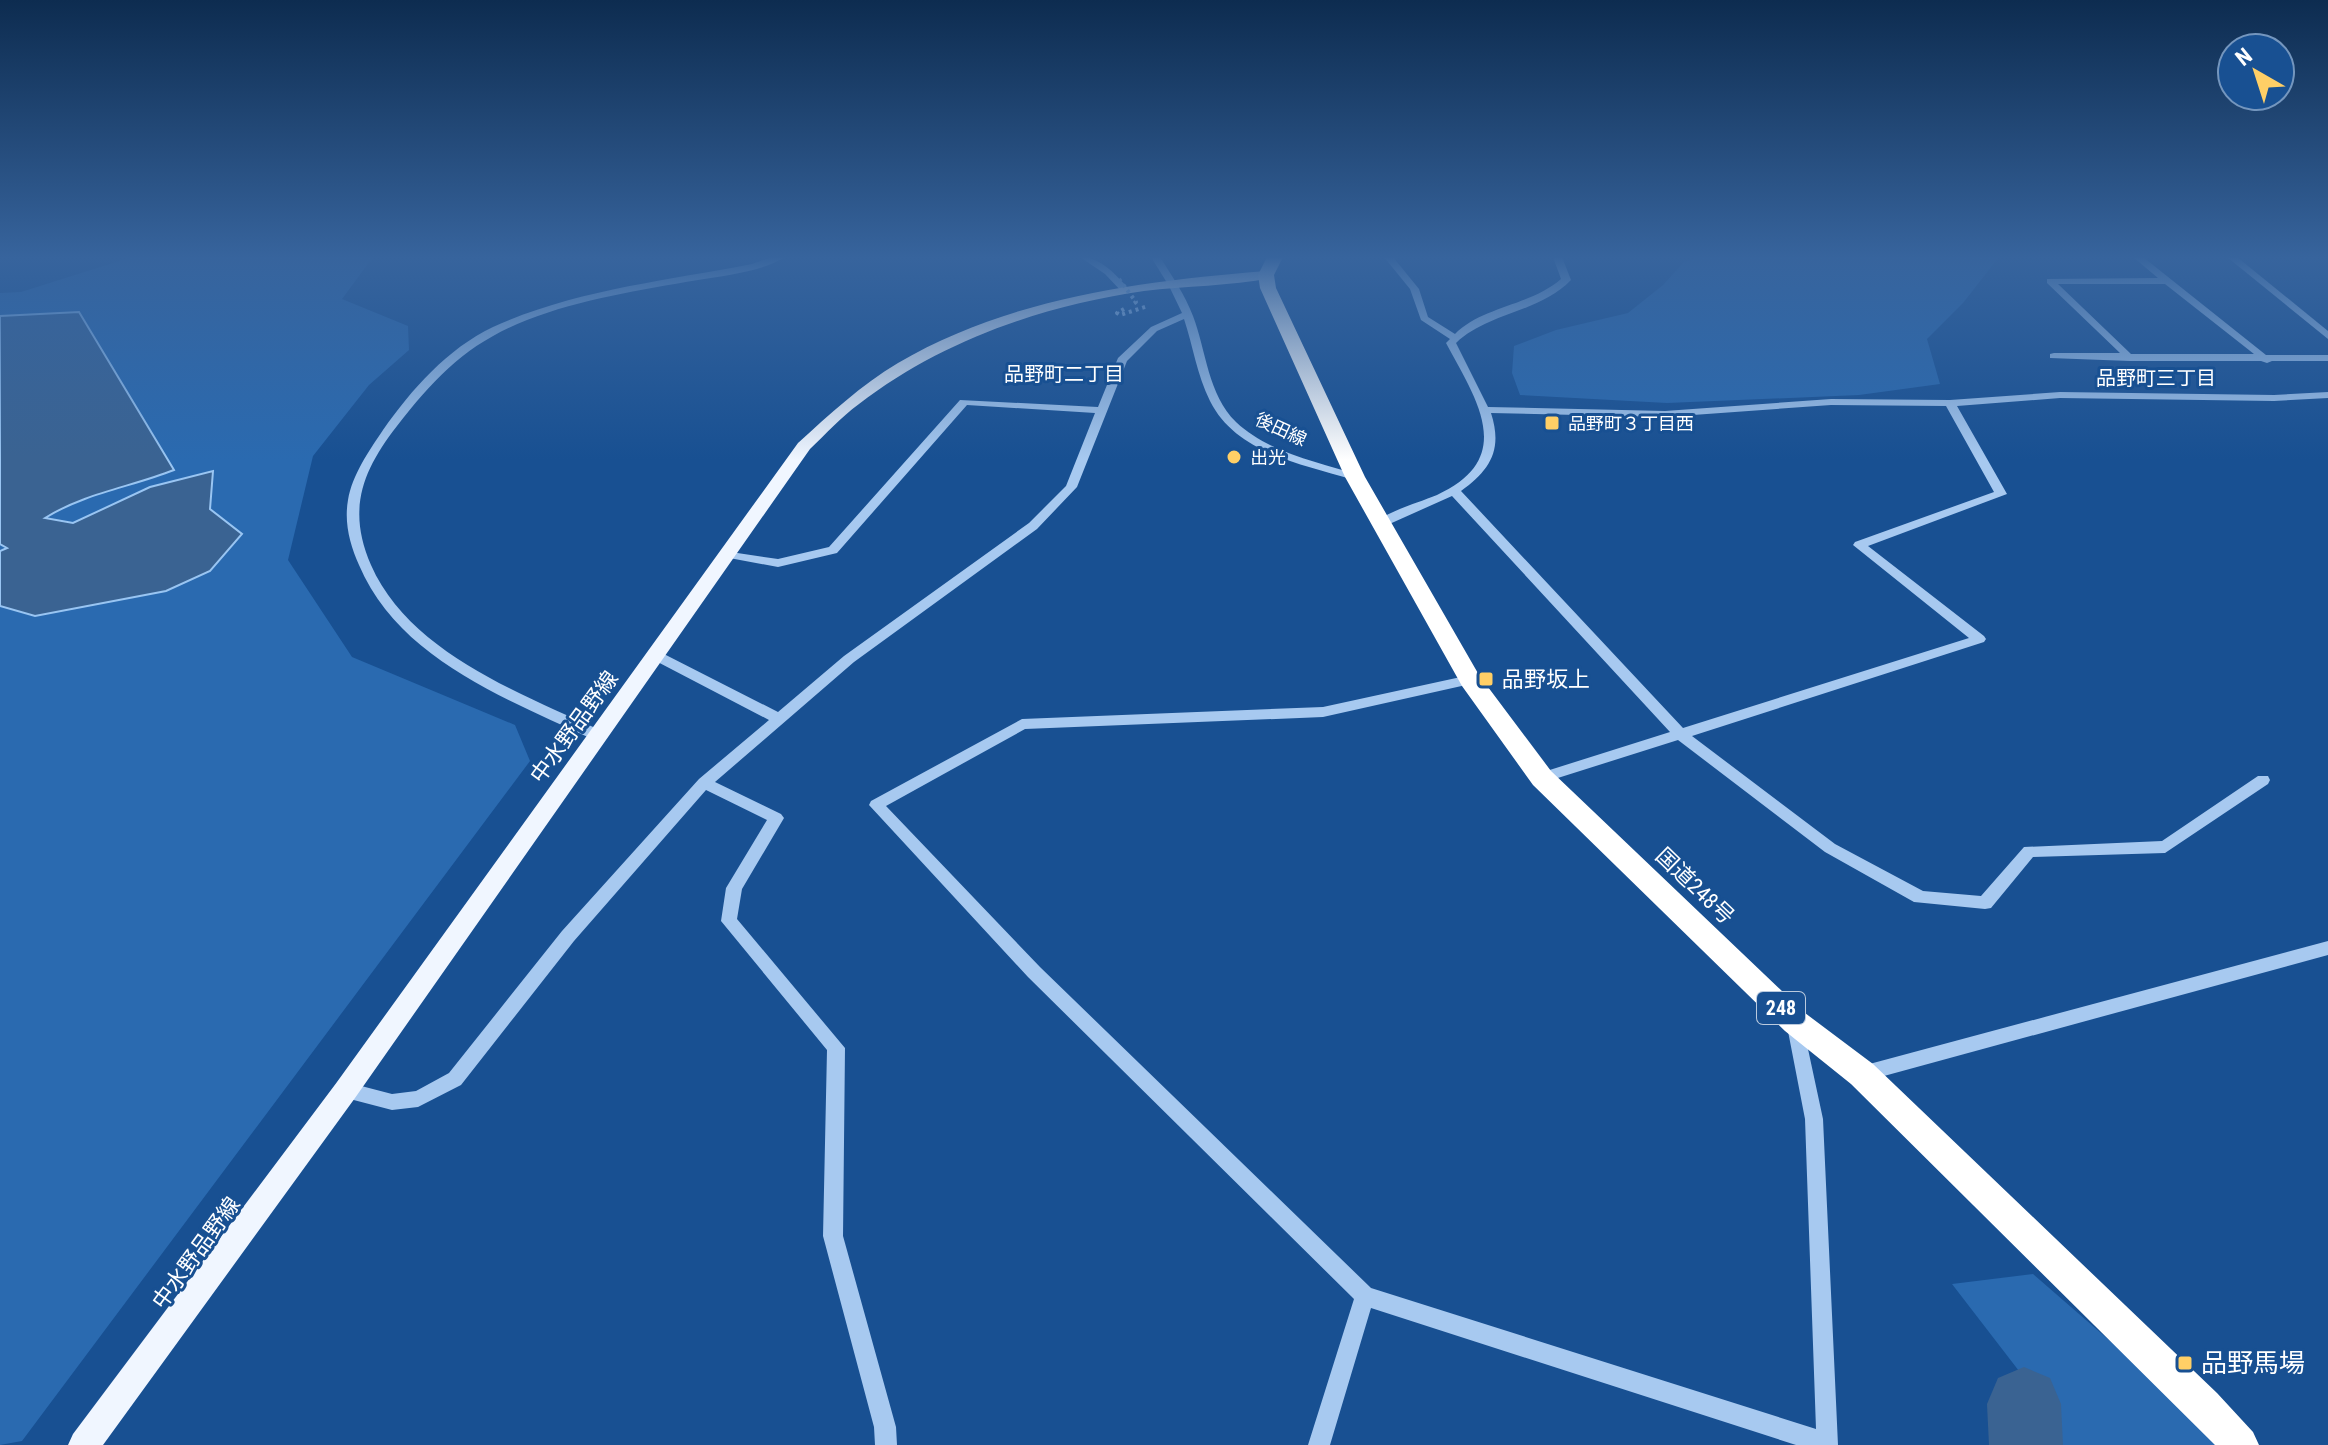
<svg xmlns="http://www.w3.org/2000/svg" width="2328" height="1445" font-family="'Roboto Condensed','Noto Sans JP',sans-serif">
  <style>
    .green { fill: #2a6ab0 }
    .water { fill: #3a6392; stroke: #99c5f2; stroke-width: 2 }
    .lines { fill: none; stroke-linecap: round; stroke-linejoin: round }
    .river { fill: #3a6392; fill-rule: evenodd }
    .path { stroke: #a7c9f0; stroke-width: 4; stroke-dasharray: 3 4; stroke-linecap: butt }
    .minor { fill: #a7c9f0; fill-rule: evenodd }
    .major { fill: #f0f6ff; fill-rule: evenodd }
    .highway { fill: #fff; fill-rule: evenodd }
    .path-bridge { stroke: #a7c9f0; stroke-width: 4; stroke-dasharray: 3 4; stroke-linecap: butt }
    .poi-dot { fill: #ffcf66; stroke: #185092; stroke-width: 3 }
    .labels { text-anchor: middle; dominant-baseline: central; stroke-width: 6; stroke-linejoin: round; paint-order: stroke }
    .far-poi-label { font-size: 18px; fill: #fff; stroke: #185092; text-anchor: start }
    .far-street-label { font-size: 18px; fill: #fff; stroke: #185092 }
    .far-neighbourhood-label { font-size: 20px; fill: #fff; stroke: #185092 }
    .shield { fill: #185092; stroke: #bacade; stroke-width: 2 }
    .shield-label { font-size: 20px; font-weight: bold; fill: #fff }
    .poi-label { font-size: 22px; fill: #fff; stroke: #185092; text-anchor: start }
    .street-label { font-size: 22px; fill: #fff; stroke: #185092 }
    .near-poi-label { font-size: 26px; fill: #fff; stroke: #185092; text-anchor: start }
  </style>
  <rect width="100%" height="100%" fill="#185092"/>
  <g class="green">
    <polygon points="132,257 373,257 342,299 408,326 409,350 369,385 313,456 288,560 352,657 515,725 530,761 22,1441 0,1445 0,293 21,292"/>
    <polygon points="1701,257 1999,257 1963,303 1927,339 1940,384 1859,395 1667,403 1520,395 1512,373 1514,346 1556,330 1628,313 1663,285 1684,262"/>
    <polygon points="2033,1274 2186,1407 2218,1445 2047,1445 2046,1406 1952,1284"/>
  </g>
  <path class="water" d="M79,312L174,470C131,487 85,493 45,518L73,523L150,487L213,471L210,509L242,534L210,571L166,591L35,616L0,606V551L7,548L0,544V316Z"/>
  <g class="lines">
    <polygon class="river" points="2024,1367 2050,1378 2061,1404 2063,1445 1989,1445 1987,1404 1998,1378"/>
    <polyline class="path" points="1124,309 1117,313 1120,315 1148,306"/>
    <g class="minor">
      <path d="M772,257H785C761,272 726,275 698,280C640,290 581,299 527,320C468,343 436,376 397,426C362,471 347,510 371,565C409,652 521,694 602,731L604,735L602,739H592C506,699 398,658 359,565C350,545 344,523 348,500C352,475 369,451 383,430C412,389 447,349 493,327C574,290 665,281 752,264Z"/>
      <path d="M1080,257C1101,257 1115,274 1129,289V293H1123L1105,274Z"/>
      <path d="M1151,257H1160C1172,276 1185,295 1193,316C1206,350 1208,395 1236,422C1269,453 1318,462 1359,475V479H1351C1301,464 1236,453 1210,401C1197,375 1193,346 1184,319L1157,331L1127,361L1077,487L1037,529L854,662L715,782L781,814L784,818L742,889L737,919L845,1048L843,1236L896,1427L897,1445H875L874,1427L823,1236L827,1050L721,921L726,888L767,820L706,790L574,941L461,1085L418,1107L392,1110L346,1098L340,1096L337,1090L340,1084L346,1082L392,1094L416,1091L449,1073L562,931L699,779L769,720L650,658L648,655L650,652H660L778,712L844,656L1029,523L1066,486L1095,413L967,405L837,553L778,567L724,557L722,554L724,551L778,559L829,547L960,400L1098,407L1118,358L1151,327L1182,313L1169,286Z"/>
      <path d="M1384,257H1393L1419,289L1428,317L1455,334C1483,306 1530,306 1561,279L1553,257H1562L1571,280C1539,313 1489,312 1456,343L1488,407L1665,411L1831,399L1950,400L2060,392L2274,395L2328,392V398L2274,401L2060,398L1957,406L2007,494L1868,546L1984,636L1986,639L1984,642L1692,736L1835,844L1923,891L1981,896L2024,847L2162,841L2258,776H2268L2270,780L2268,784L2165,853L2033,857L1991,908L1985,909L1914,902L1825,852L1678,740L1542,783L1537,782L1535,778L1537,774L1670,732L1452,496L1385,526H1377L1375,523C1392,509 1418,503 1437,495C1518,458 1476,399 1446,343L1450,339L1421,320L1410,289ZM1831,405L1946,406L1994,492L1855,542L1853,545L1969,638L1683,728L1461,491C1490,470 1503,450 1491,413L1665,417Z"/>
      <path d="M2133,257H2143L2266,355H2328V361H2272L2267,363L2261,361H2130L2050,358V354L2054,353H2120L2047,283V279L2158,278ZM2058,284H2165L2254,354H2131Z"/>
      <polygon points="2227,257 2237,257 2328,331 2328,339"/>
      <polygon points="1470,675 1477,680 1475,683 1323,717 1025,729 886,806 1040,967 1371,1288 1816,1429 1805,1119 1787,1026 1790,1021 1796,1018 1802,1021 1823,1119 1838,1445 1796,1445 1371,1308 1330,1445 1308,1445 1354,1299 1028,977 869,805 871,801 1022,719 1323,707"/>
      <polygon points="2328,941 2328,955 1862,1082 1856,1080 1853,1074 1856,1068 1862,1066"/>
    </g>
    <path class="major" d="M1266,271L1271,272V278C1230,286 1185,286 1144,291C1041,306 941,341 859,404C841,417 826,434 810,449L355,1098L103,1445H68L73,1434L337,1082L798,443C830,414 861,385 898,363C1009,298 1140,281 1266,271Z"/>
    <polygon class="highway" points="1267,257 1283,257 1274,275 1276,288 1365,477 1479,675 1551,771 1805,1013 1873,1064 2217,1393 2253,1432 2259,1445 2215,1445 1851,1084 1785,1031 1533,785 1462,686 1345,477 1260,288 1258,275"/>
    <polyline class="path-bridge" points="1119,279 1136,302 1133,304"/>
  </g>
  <linearGradient id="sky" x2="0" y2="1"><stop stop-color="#0d2c50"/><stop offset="0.56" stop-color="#37649d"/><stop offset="1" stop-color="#37649d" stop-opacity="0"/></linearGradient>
  <rect width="2328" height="460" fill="url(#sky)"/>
  <g class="poi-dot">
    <rect x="1544" y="415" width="16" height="16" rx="4"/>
    <circle cx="1234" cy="457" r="8"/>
    <rect x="1478" y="671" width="16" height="16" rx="4"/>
    <rect x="2177" y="1355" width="16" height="16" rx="4"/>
  </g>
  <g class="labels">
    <g class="far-poi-label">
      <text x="1568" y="423">品野町３丁目西</text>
      <text x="1250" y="457">出光</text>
    </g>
    <g class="far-street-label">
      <text transform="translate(1281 429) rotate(25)">後田線</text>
    </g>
    <g class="far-neighbourhood-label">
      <text x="1064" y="374">品野町二丁目</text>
      <text x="2156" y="378">品野町三丁目</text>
    </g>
    <rect class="shield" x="1757" y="992" width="48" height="32" rx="6"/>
    <g class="shield-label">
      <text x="1781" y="1008">248</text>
    </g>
    <g class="poi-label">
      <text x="1502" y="679">品野坂上</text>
    </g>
    <g class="street-label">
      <text transform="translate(574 727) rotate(-54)">中水野品野線</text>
      <text transform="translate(1695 886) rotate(44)">国道248号</text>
      <text transform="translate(196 1253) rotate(-54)">中水野品野線</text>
    </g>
    <g class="near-poi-label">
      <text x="2201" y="1363">品野馬場</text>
    </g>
  </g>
  <g transform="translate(2256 72) rotate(321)"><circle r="38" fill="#185092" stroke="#7496be" stroke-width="2"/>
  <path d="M0-6L14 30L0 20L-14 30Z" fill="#ffcf66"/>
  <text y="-12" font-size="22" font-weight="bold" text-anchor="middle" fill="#ffffff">N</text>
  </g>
</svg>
